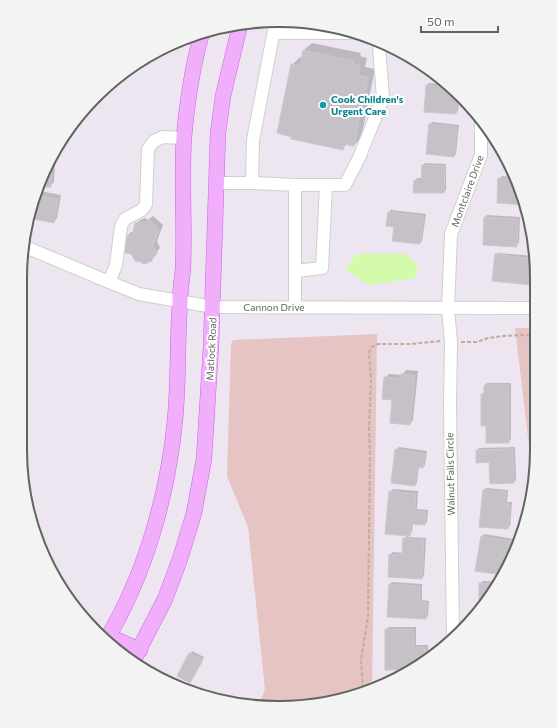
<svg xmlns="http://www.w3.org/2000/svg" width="557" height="728" font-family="Commissioner,sans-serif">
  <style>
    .green { fill: #e5c4c3 }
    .water { fill: #d4fba9 }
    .shadow { fill: #0003 }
    .building { fill: #c6c0c7; stroke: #cfc4d3 }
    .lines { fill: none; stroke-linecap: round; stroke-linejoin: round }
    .minor-casing { stroke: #cdd1cc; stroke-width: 14 }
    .major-casing { stroke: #c962eb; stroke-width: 16 }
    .path { stroke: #c5aa9d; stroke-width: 2; stroke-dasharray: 4 2; stroke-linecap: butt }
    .minor { stroke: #fff; stroke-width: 12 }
    .major { stroke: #f1aefb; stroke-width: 15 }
    .culture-dot { fill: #0f9aa8; stroke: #fff; stroke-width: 1.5 }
    .labels { text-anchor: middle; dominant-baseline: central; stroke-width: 4; stroke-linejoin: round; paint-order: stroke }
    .culture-label { font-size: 10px; font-weight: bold; fill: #0d838f; stroke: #fff; text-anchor: start }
    .street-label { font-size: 10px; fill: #60655d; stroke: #fff }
    .rim { fill: none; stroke: #60655d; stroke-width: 2 }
  </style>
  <rect width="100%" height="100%" fill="#ede5ef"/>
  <g class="green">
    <polygon points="515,328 535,328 534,487"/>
    <polygon points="377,334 372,689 361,694 295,707 259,705 265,689 248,527 227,476 231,344 233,340"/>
  </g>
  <polygon class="water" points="356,254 406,254 418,266 415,278 369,285 346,270"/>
  <g class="shadow">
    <polygon points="312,43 361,53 360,56 367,58 365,67 375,69 361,138 354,145 347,144 342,149 292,65 300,57 303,58 304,50"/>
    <polygon points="429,83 443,84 459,101 458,111 456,113 427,85"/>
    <polygon points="433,122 459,125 456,154 454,156 430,124"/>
    <polygon points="55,159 54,182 50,186 42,186"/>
    <polygon points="425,163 446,164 446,190 444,192 415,181 417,178 422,178 422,166"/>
    <polygon points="502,176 514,177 523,195 525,204 498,202 499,179"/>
    <polygon points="39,191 61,195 57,218 53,222 28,217 29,211"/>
    <polygon points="391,210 426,214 422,241 420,243 395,226 389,212"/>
    <polygon points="487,215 520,217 519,243 516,246 485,218"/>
    <polygon points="153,216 163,225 157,241 160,248 158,250 157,254 149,262 144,263 134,253 128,235 131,232 134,232 136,224 140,220 145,218 148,220"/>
    <polygon points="498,253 535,256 534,281 532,284 496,255"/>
    <polygon points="406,370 418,371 413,420 410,424 385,378 389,374 402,375"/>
    <polygon points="487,383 511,383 511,439 509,442 487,425 482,395 484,392 485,386"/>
    <polygon points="399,447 427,451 425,465 423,467 419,466 417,483 414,485 396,450"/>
    <polygon points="515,447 516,480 514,482 477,450 479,448"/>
    <polygon points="486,488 508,490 507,502 512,502 510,526 507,528 484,490"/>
    <polygon points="393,489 418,491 417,509 428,510 427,522 424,524 413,523 412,532 408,537 426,538 424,576 422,578 390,555 393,552 403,553 404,539 408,535 390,492"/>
    <polygon points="484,534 514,539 511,557 503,574 476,570 482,537"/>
    <polygon points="483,581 499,582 494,593 480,584"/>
    <polygon points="392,582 422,584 422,600 429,601 428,616 426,618 390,584"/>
    <polygon points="389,627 416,627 416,645 428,645 428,660 423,664 412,663 412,667 409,669 386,669 386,629"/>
    <polygon points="192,651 204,657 190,682 178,675"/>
    <polygon points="397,672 405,673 394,678 394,675"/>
  </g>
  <g class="building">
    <polygon points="303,50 354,61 353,64 360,65 358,75 368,77 354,146 344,144 343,150 291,139 291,137 277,133 291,64 300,66"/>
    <polygon points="426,85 445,87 458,99 456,114 424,112"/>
    <polygon points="429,124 457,127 454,157 426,154"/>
    <polygon points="52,164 51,187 41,187"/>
    <polygon points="422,165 445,166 444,193 413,193 414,180 421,180"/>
    <polygon points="498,178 515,179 523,195 525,205 497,203"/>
    <polygon points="37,195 58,199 54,223 28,218 29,211"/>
    <polygon points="388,212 424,216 420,244 392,241 394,227 386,226"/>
    <polygon points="484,217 518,219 517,247 483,245"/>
    <polygon points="149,219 159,230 153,245 157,253 154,254 152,261 144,264 138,261 136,262 131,254 133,254 125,253 127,235 132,236 135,223 141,222 143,224"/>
    <polygon points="495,254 535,259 532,285 492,281"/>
    <polygon points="401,374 415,375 410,425 390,423 392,400 382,399 384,377 401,379"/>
    <polygon points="484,385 509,385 509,443 486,443 486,426 481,426 481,394 484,394"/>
    <polygon points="395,449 425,454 423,468 418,467 415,486 391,483"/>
    <polygon points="513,449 514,483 490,484 489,462 476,463 476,450"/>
    <polygon points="483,490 506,492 505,504 510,504 508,529 479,527"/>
    <polygon points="389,491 416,494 415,511 426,512 425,525 411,524 410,536 385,534"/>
    <polygon points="481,536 512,541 509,561 502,575 475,571"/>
    <polygon points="403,538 424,540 422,579 388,577 389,554 402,555"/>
    <polygon points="479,583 498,584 494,593 487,601 479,600"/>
    <polygon points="389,584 420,586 420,602 427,603 426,619 387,617"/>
    <polygon points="385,629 414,629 414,647 426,647 426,661 422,665 410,664 410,670 385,670"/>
    <polygon points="189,653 203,660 190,683 177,676"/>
  </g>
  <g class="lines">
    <defs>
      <g id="minor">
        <polyline points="274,33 349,33"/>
        <polyline points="217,183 252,183 295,185 295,307"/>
        <polyline points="252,183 253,140 275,25"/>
        <polyline points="295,185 345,185 359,158 383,98 379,46"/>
        <polyline points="23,246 109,282 139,294 213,307 535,308"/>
        <polyline points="295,271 322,268 326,185"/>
        <polyline points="109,282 116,265 121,226 125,219 142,210 146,204 148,149 154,141 163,137 184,138"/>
        <polyline points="453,639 450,405 451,342 448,309 451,234 481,155 481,122"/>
      </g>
      <g id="major">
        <polyline points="108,636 140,650"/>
        <path d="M106,640C145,576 168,494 175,420C179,380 177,341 180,302C180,290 182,279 183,268C185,224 181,181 184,137C187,103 192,69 201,36"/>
        <polyline points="133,661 165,599 180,559 194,513 204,459 211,346 218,133 223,96 240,25"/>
      </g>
    </defs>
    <use href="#minor" class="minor-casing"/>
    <use href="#major" class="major-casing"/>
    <g class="path">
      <polyline points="461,342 477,342 488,338 503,336 524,335 535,336"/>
      <polyline points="361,694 363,689 361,660 368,617 370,457 369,428 371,380 369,352 372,347 378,344 410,344 441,341"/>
    </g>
    <use href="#minor" class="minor"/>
    <use href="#major" class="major"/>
  </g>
  <circle class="culture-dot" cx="323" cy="105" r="4"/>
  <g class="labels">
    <g class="culture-label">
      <text x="331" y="99">Cook Children's<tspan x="331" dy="12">Urgent Care</tspan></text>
    </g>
    <g class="street-label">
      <text transform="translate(467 191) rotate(-70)">Montclaire Drive</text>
      <text x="274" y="307">Cannon Drive</text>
      <text transform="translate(211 349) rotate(-87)">Matlock Road</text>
      <text transform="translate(450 474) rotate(-91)">Walnut Falls Circle</text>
    </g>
  </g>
  <path d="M0 0H557V728H0ZM278 27H279A251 251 0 0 1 530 278V450A251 251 0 0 1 279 701H278A251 251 0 0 1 27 450V278A251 251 0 0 1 278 27Z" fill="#f2f3f2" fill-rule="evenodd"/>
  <path class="rim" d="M278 27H279A251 251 0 0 1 530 278V450A251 251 0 0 1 279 701H278A251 251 0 0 1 27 450V278A251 251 0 0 1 278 27Z"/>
  <path d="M421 26v6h77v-6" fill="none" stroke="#60655d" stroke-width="2"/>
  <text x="427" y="26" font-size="12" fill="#60655d" stroke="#ffffff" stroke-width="3" paint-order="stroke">50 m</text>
</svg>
